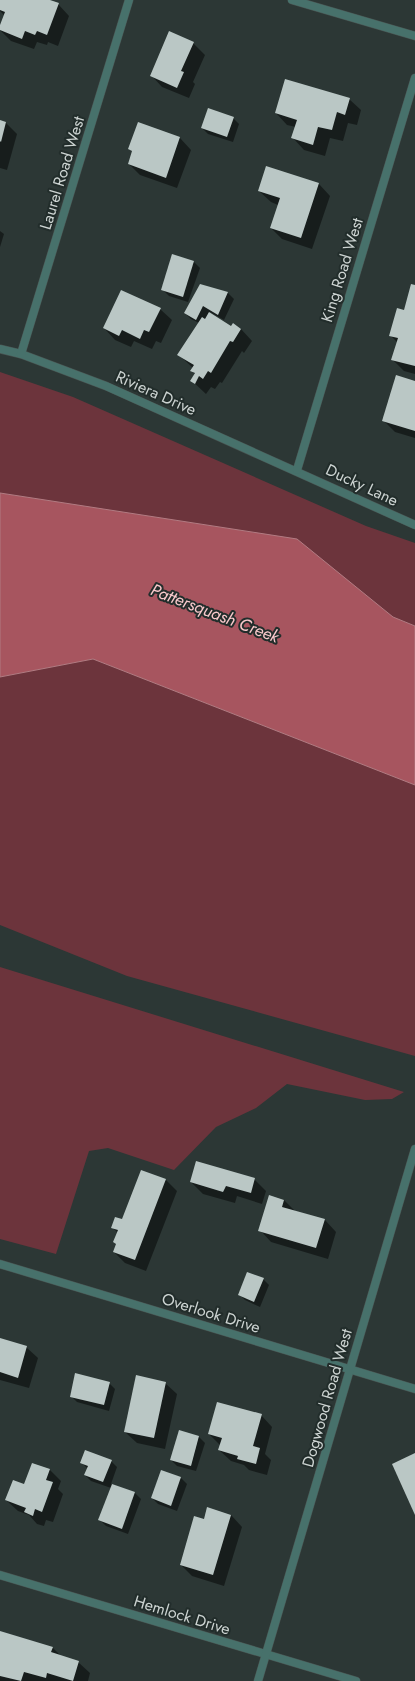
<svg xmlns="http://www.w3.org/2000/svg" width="415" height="1681" font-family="Jost,sans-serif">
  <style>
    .green { fill: #6c343c }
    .water { fill: #a7555f; stroke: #b27b82 }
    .shadow { fill: #0007 }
    .building { fill: #bac7c5 }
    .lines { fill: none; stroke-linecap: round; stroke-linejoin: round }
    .street-casing { stroke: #495351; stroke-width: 9 }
    .street { stroke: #47716b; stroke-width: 8 }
    .labels { text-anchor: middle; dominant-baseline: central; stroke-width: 4; stroke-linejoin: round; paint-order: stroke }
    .street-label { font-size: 16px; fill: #cdd4d2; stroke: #222d2b }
    .water-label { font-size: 17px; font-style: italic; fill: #f9c9cc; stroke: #222d2b }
  </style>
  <rect width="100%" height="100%" fill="#2c3735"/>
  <g class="green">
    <polygon points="0,372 73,397 366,526 415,543 415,626 138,515 0,493"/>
    <polygon points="93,659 415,785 415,1056 127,976 0,925 0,677"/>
    <polygon points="0,967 404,1092 392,1099 365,1100 287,1084 256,1108 216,1127 174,1170 108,1148 89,1151 56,1254 0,1239"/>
  </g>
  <polygon class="water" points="0,493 297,539 393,617 415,626 415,785 93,659 0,677"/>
  <g class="shadow">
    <polygon points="0,0 47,0 58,4 69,16 58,46 48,42 47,45 37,42 34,49 11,41 0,30 5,16 0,11"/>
    <polygon points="193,43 205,55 193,82 195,84 189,98 162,87 151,75"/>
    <polygon points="349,99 361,110 357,125 348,123 343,141 330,138 325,156 304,150 293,138 296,127 287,125 276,113"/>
    <polygon points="233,118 239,124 233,142 208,134 202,128"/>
    <polygon points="0,121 5,122 17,134 7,170 0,168"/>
    <polygon points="138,123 180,138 191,150 177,188 140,175 129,164 133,152 129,149"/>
    <polygon points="319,184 330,196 312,249 282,239 271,228 278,205 271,202 259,191"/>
    <polygon points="0,231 4,234 0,247"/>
    <polygon points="194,262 200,268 188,302 169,296 163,290"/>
    <polygon points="200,285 228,293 234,299 224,320 210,312 209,314 231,328 241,329 252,341 244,353 242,351 222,383 220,382 215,389 211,387 206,394 191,380 195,374 191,371 193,368 179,355 199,323 191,319 185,313"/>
    <polygon points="415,286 415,374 404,371 393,360 398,343 390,335 405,311"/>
    <polygon points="160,309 172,320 161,343 156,341 152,349 134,341 131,347 115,340 104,328"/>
    <polygon points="415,382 415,438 395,432 384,421"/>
    <polygon points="254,1179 266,1191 262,1204 237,1196 235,1203 203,1194 191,1182"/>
    <polygon points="166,1180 177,1191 146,1271 125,1263 114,1252 117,1245 114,1242 118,1233 112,1227 123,1220"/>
    <polygon points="284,1200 295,1211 325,1220 336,1232 328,1259 271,1242 260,1230"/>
    <polygon points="263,1279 269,1285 260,1307 245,1300 239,1294"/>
    <polygon points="0,1339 26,1347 38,1358 29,1388 0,1380"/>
    <polygon points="109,1383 115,1389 109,1411 77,1402 71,1396"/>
    <polygon points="165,1383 177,1394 165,1449 137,1443 125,1432"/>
    <polygon points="261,1415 272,1427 265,1454 271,1460 267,1475 249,1470 244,1465 231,1461 219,1450 221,1446 209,1434"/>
    <polygon points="199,1437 205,1443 196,1471 177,1466 171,1460"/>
    <polygon points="111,1461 117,1467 111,1484 135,1493 141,1499 128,1534 106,1526 100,1520 111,1488 91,1481 85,1475 88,1469 81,1462"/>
    <polygon points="32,1464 50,1470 61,1481 58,1489 63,1494 53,1522 46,1520 44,1526 37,1524 29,1515 18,1511 6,1500 25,1485"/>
    <polygon points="181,1478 187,1484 177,1511 158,1504 152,1498"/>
    <polygon points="231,1515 242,1527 224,1586 192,1576 181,1565"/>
    <polygon points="0,1632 53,1648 62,1657 78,1662 90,1673 88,1681 0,1681"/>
  </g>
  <g class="building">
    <polygon points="0,0 50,0 59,3 47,35 37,31 35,35 25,31 22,39 0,30 0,25 5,12 0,10"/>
    <polygon points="169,31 194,42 181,71 184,72 177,88 150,76"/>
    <polygon points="285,79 350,98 345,115 337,112 332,130 318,127 313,145 291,138 297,120 275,113"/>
    <polygon points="208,108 234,117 227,137 201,128"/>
    <polygon points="0,120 6,122 1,142 0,141"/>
    <polygon points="138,122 180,137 166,178 128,164 132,151 128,149"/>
    <polygon points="266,166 319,183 301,238 270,228 280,198 258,191"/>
    <polygon points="172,254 194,261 183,297 161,290"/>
    <polygon points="200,284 228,292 218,315 203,306 196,320 184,313"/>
    <polygon points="411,284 415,285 415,366 391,360 398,338 389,336 397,308 404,310"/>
    <polygon points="121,290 161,308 149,332 144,330 140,339 122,330 119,336 103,328"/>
    <polygon points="209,312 231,326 233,323 241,329 233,342 230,341 211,373 208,371 203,379 199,376 195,384 190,381 195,373 190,371 194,365 177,355 202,317 205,319"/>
    <polygon points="396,375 415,381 415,431 382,421"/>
    <polygon points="196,1161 255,1178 251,1193 226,1186 223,1192 190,1182"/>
    <polygon points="141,1170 166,1179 135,1260 113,1252 116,1244 113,1242 118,1230 111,1228 115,1217 122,1219"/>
    <polygon points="269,1195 284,1200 282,1207 325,1219 316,1248 258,1231"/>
    <polygon points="247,1272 264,1278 254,1302 238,1295"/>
    <polygon points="0,1338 27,1346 18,1378 0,1372"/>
    <polygon points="75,1373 110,1382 104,1405 70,1397"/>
    <polygon points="136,1375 166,1382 154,1438 124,1432"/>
    <polygon points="217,1402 262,1414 253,1446 260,1448 256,1464 237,1459 238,1456 218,1450 222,1438 208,1434"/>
    <polygon points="179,1430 199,1436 191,1466 170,1460"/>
    <polygon points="85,1450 112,1460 103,1482 84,1475 88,1466 80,1463"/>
    <polygon points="415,1453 415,1515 392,1464"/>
    <polygon points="32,1463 50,1469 46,1480 53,1482 42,1512 35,1509 33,1516 24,1512 26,1508 5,1500 13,1480 24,1484"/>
    <polygon points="161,1470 181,1477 171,1506 151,1498"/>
    <polygon points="112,1484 135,1492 122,1529 98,1520"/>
    <polygon points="207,1507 231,1515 213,1575 180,1565 194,1516 204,1519"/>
    <polygon points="0,1631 53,1647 51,1652 79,1661 73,1681 47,1673 46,1678 24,1672 21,1681 0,1676"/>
  </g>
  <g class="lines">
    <defs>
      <g id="street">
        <polyline points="292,0 415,36"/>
        <polyline points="0,349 21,354 106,386 415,525"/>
        <polyline points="21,354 129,0"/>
        <polyline points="297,470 415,78"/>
        <polyline points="0,1264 415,1389"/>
        <polyline points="0,1575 356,1681"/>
        <polyline points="258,1681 415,1149"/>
      </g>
    </defs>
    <use href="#street" class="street-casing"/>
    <use href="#street" class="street"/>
  </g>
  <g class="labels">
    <g class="street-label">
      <text transform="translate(62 173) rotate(-73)">Laurel Road West</text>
      <text transform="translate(342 270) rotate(-73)">King Road West</text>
      <text transform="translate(156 393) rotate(24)">Riviera Drive</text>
      <text transform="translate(362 485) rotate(25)">Ducky Lane</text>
      <text transform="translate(211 1313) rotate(17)">Overlook Drive</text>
      <text transform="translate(327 1398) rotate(-74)">Dogwood Road West</text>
      <text transform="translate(182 1615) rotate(17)">Hemlock Drive</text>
    </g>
    <g class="water-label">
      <text transform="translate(215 613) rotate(21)">Pattersquash Creek</text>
    </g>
  </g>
</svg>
